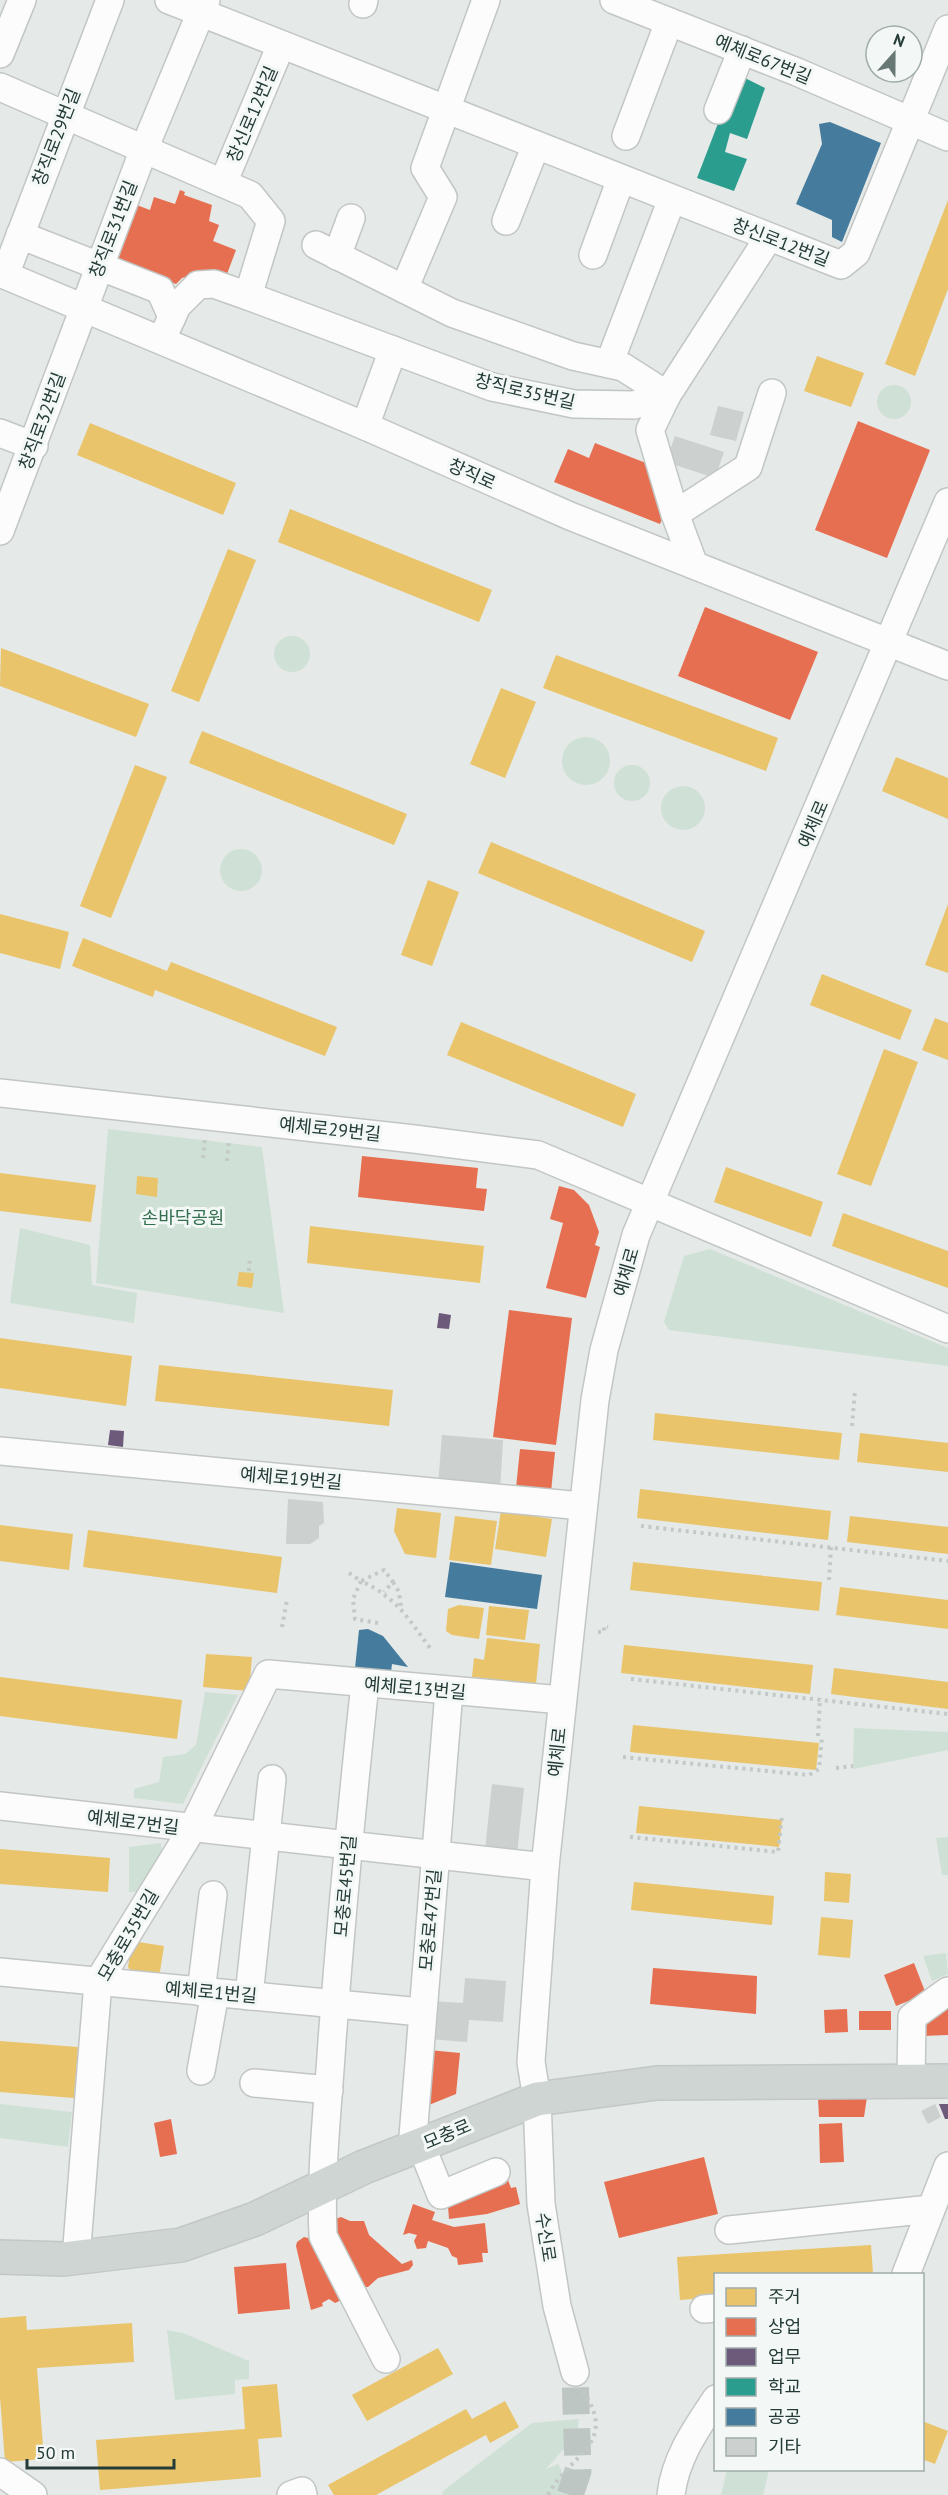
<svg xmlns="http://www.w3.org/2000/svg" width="948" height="2495" font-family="'PT Sans','Noto Sans KR',sans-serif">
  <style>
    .green { fill: #cfe1d6 }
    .homes { fill: #e9c46a }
    .shops { fill: #e76f51 }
    .offices { fill: #6d597a }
    .schools { fill: #2a9d8f }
    .public { fill: #457b9d }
    .building { fill: #ccd0cf }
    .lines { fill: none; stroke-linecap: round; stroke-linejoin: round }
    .minor-tunnel { stroke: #bec6c4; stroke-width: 27; stroke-dasharray: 27 14; stroke-linecap: butt }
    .minor-casing { stroke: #c2c6c4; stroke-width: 30 }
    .major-casing { stroke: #c1c8c7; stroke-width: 36 }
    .path { stroke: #c2c9c7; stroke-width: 4; stroke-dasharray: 3 4.5; stroke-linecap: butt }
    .minor { stroke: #fbfcfb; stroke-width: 27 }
    .major { stroke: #cfd5d3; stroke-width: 33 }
    .labels { text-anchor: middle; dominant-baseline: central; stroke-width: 6; stroke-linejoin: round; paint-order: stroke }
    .street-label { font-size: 18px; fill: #243b37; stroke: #f3f8f6 }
    .park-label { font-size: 18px; fill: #316f4e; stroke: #f3f8f6 }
  </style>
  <rect width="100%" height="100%" fill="#e5e9e7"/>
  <g class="green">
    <circle cx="894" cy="402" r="17"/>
    <circle cx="292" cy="654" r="18"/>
    <circle cx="586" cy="761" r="24"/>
    <circle cx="632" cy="783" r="18"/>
    <circle cx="683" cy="808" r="22"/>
    <circle cx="241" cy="870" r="21"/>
    <polygon points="108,1129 262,1147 284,1313 96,1283"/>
    <polygon points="20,1228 90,1245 92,1285 137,1293 134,1323 10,1303"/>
    <polygon points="710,1249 948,1348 948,1366 669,1330 664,1322 684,1256"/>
    <polygon points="205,1692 238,1695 183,1804 134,1798 134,1789 159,1782 163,1757 185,1754 196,1745"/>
    <polygon points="854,1728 948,1732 948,1750 853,1769"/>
    <polygon points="948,1837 948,1875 942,1875 936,1838"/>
    <polygon points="161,1843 163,1862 144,1892 129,1892 129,1847"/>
    <polygon points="946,1953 948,1974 932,1981 923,1956"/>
    <polygon points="0,2104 72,2112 68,2147 0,2138"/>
    <polygon points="167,2330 183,2333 249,2361 249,2379 235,2380 235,2394 175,2400"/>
    <polygon points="579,2419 577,2434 546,2469 558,2464 575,2495 442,2495 443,2491 532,2423"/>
    <polygon points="727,2470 769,2470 763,2495 721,2495"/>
  </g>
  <g class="homes">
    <polygon points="948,200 948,289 915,376 885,364"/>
    <polygon points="817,356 864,373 851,407 804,391"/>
    <polygon points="90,423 236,483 223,515 77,455"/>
    <polygon points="290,509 492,590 479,622 278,542"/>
    <polygon points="228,549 256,560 199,702 171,691"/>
    <polygon points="1,648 149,704 136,737 0,686"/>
    <polygon points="556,655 778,738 766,771 543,688"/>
    <polygon points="501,688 536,702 505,778 470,764"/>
    <polygon points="202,731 407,814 394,845 189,763"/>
    <polygon points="896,757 948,778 948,819 882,791"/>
    <polygon points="135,765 167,777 111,918 80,906"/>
    <polygon points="491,842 705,931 692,962 478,873"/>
    <polygon points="428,880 459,892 432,966 401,955"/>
    <polygon points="948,904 948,973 925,965"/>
    <polygon points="0,914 69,932 60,969 0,953"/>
    <polygon points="83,938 167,971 171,962 337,1027 325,1056 155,990 153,997 72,966"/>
    <polygon points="822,974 912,1010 900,1040 810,1005"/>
    <polygon points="935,1018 948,1023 948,1060 922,1050"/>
    <polygon points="461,1022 636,1094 623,1127 447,1055"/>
    <polygon points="884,1049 918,1062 871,1186 837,1174"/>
    <polygon points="726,1167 823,1202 811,1237 714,1202"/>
    <polygon points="0,1173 96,1185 91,1222 0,1211"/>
    <polygon points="137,1176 158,1178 157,1197 136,1194"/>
    <polygon points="843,1213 948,1251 948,1288 832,1246"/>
    <polygon points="310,1226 484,1246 480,1283 307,1263"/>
    <polygon points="239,1272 254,1273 252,1288 237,1286"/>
    <polygon points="0,1338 132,1356 126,1406 0,1388"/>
    <polygon points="159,1365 393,1390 389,1426 155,1401"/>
    <polygon points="655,1413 842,1433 839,1460 653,1440"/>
    <polygon points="860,1433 948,1443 948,1472 857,1462"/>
    <polygon points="640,1489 831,1511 828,1540 637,1518"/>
    <polygon points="397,1508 441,1513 436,1558 405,1554 394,1531"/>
    <polygon points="501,1511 552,1519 546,1557 495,1549"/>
    <polygon points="455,1516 497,1521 491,1565 449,1560"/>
    <polygon points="850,1516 948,1527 948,1554 847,1542"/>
    <polygon points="0,1525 73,1534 69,1570 0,1561"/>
    <polygon points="88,1530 282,1557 277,1593 83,1567"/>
    <polygon points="633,1562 822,1582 819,1611 630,1590"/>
    <polygon points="840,1587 948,1600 948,1629 836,1615"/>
    <polygon points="459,1605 484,1608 479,1639 452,1635 446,1631 448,1609"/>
    <polygon points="489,1606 529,1610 525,1640 486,1635"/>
    <polygon points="487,1638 540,1644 536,1684 472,1677 474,1658 484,1660"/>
    <polygon points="624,1645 813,1665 810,1694 621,1673"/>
    <polygon points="206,1654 252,1657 249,1691 203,1687"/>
    <polygon points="834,1668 948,1682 948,1709 831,1694"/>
    <polygon points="0,1677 182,1700 177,1739 0,1716"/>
    <polygon points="633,1725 819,1743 816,1770 630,1752"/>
    <polygon points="639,1806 782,1820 779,1847 636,1833"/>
    <polygon points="0,1849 110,1858 108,1892 0,1884"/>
    <polygon points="825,1872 851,1874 849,1903 824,1901"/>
    <polygon points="634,1882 774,1896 772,1925 631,1910"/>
    <polygon points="821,1917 853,1920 850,1958 818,1955"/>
    <polygon points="132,1941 164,1946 159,1978 133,1974 128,1967"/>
    <polygon points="0,2041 78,2047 74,2098 0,2092"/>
    <polygon points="871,2245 873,2274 716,2274 716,2297 680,2300 677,2257"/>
    <polygon points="26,2316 27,2330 132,2323 134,2362 37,2368 44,2459 5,2462 0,2397 0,2318"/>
    <polygon points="438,2348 453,2374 367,2421 352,2395"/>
    <polygon points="277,2384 282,2437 258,2439 261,2477 100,2490 96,2440 245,2429 242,2387"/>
    <polygon points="505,2401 519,2427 490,2443 486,2435 376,2495 334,2495 328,2485 466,2409 472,2419"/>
    <polygon points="922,2421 948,2431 935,2464 922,2459"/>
  </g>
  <g class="shops">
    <polygon points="180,190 185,192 184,195 212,205 209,221 219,225 213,241 236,250 224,282 198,273 182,278 176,284 113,261 134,204 150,210 154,197 175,204"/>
    <polygon points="858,421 930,450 887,558 815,530"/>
    <polygon points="595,443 656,467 667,508 660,524 554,482 568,449 589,458"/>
    <polygon points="705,607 818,652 790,720 678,676"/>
    <polygon points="362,1156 478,1168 476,1188 487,1189 484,1211 358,1197"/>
    <polygon points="559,1186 574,1190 589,1205 599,1232 595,1245 600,1247 586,1298 546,1288 563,1223 550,1219"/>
    <polygon points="509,1310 572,1318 556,1445 493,1437"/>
    <polygon points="520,1449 555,1452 551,1492 516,1488"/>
    <polygon points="914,1963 926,1994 896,2006 884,1975"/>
    <polygon points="653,1968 757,1976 756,2014 650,2004"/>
    <polygon points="948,1999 948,2035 922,2036 921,2014"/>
    <polygon points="847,2009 848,2032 825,2033 824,2010"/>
    <rect x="859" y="2011" width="32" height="19"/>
    <polygon points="429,2050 460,2053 456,2094 424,2107"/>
    <polygon points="867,2097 864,2117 819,2117 818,2098"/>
    <polygon points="171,2119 177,2154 160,2157 154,2123"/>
    <polygon points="842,2123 844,2162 820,2163 819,2124"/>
    <polygon points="704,2157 718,2214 619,2238 604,2182"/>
    <polygon points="504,2180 505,2182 508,2180 511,2188 516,2187 520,2204 487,2214 449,2219 447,2194"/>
    <polygon points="413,2204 435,2212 432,2220 454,2227 485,2223 488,2253 482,2253 483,2262 458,2265 457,2258 452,2256 448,2248 428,2241 426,2248 417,2249 414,2241 417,2235 409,2233 403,2235"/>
    <polygon points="341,2217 350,2221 364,2221 369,2235 402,2264 412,2260 413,2265 409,2270 378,2278 368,2287 364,2287 331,2229 335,2219"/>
    <polygon points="304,2237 312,2239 346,2298 335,2303 329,2299 322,2303 323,2306 311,2310 296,2246 297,2242"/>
    <polygon points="286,2263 290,2309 238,2314 234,2267"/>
  </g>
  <g class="offices">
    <polygon points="439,1313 451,1315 449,1329 437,1328"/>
    <polygon points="110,1430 124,1431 123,1447 108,1445"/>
    <polygon points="939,2104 948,2104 948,2119 945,2119"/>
  </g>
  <polygon class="schools" points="737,74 765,88 747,139 730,133 725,152 747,159 734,191 697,178"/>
  <g class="public">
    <polygon points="830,122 881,143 842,242 832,237 832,220 796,204 822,144 819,124"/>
    <polygon points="450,1562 542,1575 537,1609 445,1597"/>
    <polygon points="368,1629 383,1636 408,1667 392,1664 391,1672 355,1668 359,1630"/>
  </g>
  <g class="building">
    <polygon points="718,406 744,412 736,441 710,435"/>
    <polygon points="675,436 724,452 715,478 666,462"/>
    <polygon points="442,1435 503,1440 500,1490 438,1485"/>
    <polygon points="288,1499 323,1502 324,1523 319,1526 319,1538 310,1544 286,1544"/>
    <polygon points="492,1784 524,1788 517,1854 485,1850"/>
    <polygon points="465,1978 506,1981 503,2022 469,2020 467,2042 429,2039 432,2001 463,2003"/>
    <polygon points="935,2104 941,2117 928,2124 921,2111"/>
  </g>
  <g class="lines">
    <polyline class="minor-tunnel" points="570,2495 578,2471 575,2372"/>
    <defs>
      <g id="minor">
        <polyline points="169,0 841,265 856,253 948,29"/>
        <polyline points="614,0 797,72 948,137"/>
        <polyline points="363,4 364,0"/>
        <polyline points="0,54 22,0"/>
        <polyline points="0,87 250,195 271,221 248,296 492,387 574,404 634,405 667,395"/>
        <polyline points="718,110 742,50"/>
        <polyline points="626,136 669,22"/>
        <polyline points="223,183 281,45"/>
        <polyline points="506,221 536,145"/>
        <polyline points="20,235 160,290 172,317"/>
        <polyline points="316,245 452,313 573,356 623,367 667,395"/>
        <polyline points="593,255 621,179"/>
        <polyline points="337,256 351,218"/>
        <polyline points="0,273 365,426 570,516 948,666"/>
        <polyline points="5,275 110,0"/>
        <polyline points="404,289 443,197 425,168 486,0"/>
        <polyline points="167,328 177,306 198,285 214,284 248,296"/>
        <polyline points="609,364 672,199"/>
        <polyline points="365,426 393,350"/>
        <polyline points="0,433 34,446"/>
        <polyline points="675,514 748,467 772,393"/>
        <polyline points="0,531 144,149 206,0"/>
        <polyline points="694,565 675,514 650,430 667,395 769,237"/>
        <polyline points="0,1093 414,1139 538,1155 948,1329"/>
        <polyline points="0,1451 582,1506"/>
        <path d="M365,1684C352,1803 341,1921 332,2041C328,2106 320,2171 323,2236L386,2359"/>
        <polyline points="0,1806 545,1867"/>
        <polyline points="0,1972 421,2012"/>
        <polyline points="201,1992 213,1895"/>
        <polyline points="249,1996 272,1779"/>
        <polyline points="201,2071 215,1993"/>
        <polyline points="911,2081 912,2017 948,1991"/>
        <polyline points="254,2083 329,2090"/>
        <polyline points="421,2145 441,2195 496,2172"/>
        <polyline points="412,2149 449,1691"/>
        <polyline points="729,2230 931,2209"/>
        <polyline points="76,2258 98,1982 192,1829 268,1674 562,1700"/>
        <polyline points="906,2274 948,2166"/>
        <polyline points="704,2309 716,2308"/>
        <polyline points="575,2372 557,2306 541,2204 537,2099 531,2062 545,1867 595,1400 604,1350 636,1235 948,502"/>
        <polyline points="0,2472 33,2495"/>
        <polyline points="291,2495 302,2491 303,2495"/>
        <path d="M671,2495C675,2458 696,2429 716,2399"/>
      </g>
      <polyline id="major" points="0,2257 64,2259 181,2245 255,2219 364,2167 537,2099 657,2083 948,2081"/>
    </defs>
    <use href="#minor" class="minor-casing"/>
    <use href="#major" class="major-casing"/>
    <g class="path">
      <polyline points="203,1158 205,1138"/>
      <polyline points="227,1161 229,1140"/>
      <polyline points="249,1271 250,1256"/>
      <polyline points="852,1426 855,1390"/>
      <polyline points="641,1526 948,1561"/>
      <polyline points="349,1573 361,1581 384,1570 393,1582 384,1592"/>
      <polyline points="829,1580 831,1547"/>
      <polyline points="393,1582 399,1592 401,1607"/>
      <path d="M378,1623L355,1619L353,1599L361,1581C397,1598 407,1617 430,1648"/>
      <polyline points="282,1627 287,1600"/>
      <polyline points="598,1632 604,1632 604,1626 608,1627"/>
      <polyline points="631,1679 948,1714"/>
      <polyline points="818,1736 820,1698"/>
      <polyline points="623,1757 809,1775 819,1769 822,1737"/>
      <polyline points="836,1768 853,1766"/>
      <polyline points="630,1837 778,1852 782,1816"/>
      <path d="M548,2495C570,2453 619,2445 583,2391"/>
    </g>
    <use href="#minor" class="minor"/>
    <use href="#major" class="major"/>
  </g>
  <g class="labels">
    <g class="street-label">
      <text transform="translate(763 59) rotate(22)">예체로67번길</text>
      <text transform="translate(252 114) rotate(-67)">창신로12번길</text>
      <text transform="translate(56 137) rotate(-69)">창직로29번길</text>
      <text transform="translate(113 229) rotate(-69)">창직로31번길</text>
      <text transform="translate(781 242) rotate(21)">창신로12번길</text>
      <text transform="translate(525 391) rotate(13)">창직로35번길</text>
      <text transform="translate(42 421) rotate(-70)">창직로32번길</text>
      <text transform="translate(472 474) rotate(24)">창직로</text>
      <text transform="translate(813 824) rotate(-67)">예체로</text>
      <text transform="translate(330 1129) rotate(6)">예체로29번길</text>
      <text transform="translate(626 1272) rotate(-74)">예체로</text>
      <text transform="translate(291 1478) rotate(5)">예체로19번길</text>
      <text transform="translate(415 1688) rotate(5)">예체로13번길</text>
      <text transform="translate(557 1752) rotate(-84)">예체로</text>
      <text transform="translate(133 1822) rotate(7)">예체로7번길</text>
      <text transform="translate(345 1886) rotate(-85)">모충로45번길</text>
      <text transform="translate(430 1920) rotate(-85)">모충로47번길</text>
      <text transform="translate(128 1935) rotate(-60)">모충로35번길</text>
      <text transform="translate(211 1992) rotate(5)">예체로1번길</text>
      <text transform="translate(447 2134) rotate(-23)">모충로</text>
      <text transform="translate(546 2237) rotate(81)">수신로</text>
    </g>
    <g class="park-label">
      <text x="183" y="1217">손바닥공원</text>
    </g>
  </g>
  <rect x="714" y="2273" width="210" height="198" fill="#f3f8f6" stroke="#a0acaa" stroke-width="1.5"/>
  <rect x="726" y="2288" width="30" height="18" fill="#e9c46a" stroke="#a0acaa" stroke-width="1.5"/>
  <text x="768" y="2303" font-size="18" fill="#243b37">주거</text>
  <rect x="726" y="2318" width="30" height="18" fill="#e76f51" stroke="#a0acaa" stroke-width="1.5"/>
  <text x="768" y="2333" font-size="18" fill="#243b37">상업</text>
  <rect x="726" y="2348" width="30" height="18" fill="#6d597a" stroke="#a0acaa" stroke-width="1.5"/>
  <text x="768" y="2363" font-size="18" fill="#243b37">업무</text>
  <rect x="726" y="2378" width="30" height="18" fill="#2a9d8f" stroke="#a0acaa" stroke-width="1.5"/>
  <text x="768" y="2393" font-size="18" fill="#243b37">학교</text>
  <rect x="726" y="2408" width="30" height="18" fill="#457b9d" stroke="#a0acaa" stroke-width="1.5"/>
  <text x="768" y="2423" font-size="18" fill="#243b37">공공</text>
  <rect x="726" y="2438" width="30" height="18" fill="#ccd0cf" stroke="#a0acaa" stroke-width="1.5"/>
  <text x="768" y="2453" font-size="18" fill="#243b37">기타</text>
  <g transform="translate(894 54) rotate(21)"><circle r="28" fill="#f3f8f6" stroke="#a0acaa" stroke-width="1.5"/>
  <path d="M0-4.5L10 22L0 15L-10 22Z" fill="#687875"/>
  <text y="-9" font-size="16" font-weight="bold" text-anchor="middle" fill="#243b37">N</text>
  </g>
  <path d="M27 2459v9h147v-9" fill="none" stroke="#243b37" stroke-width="3"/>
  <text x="36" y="2459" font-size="18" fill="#243b37" stroke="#f3f8f6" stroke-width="4.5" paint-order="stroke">50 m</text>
</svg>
